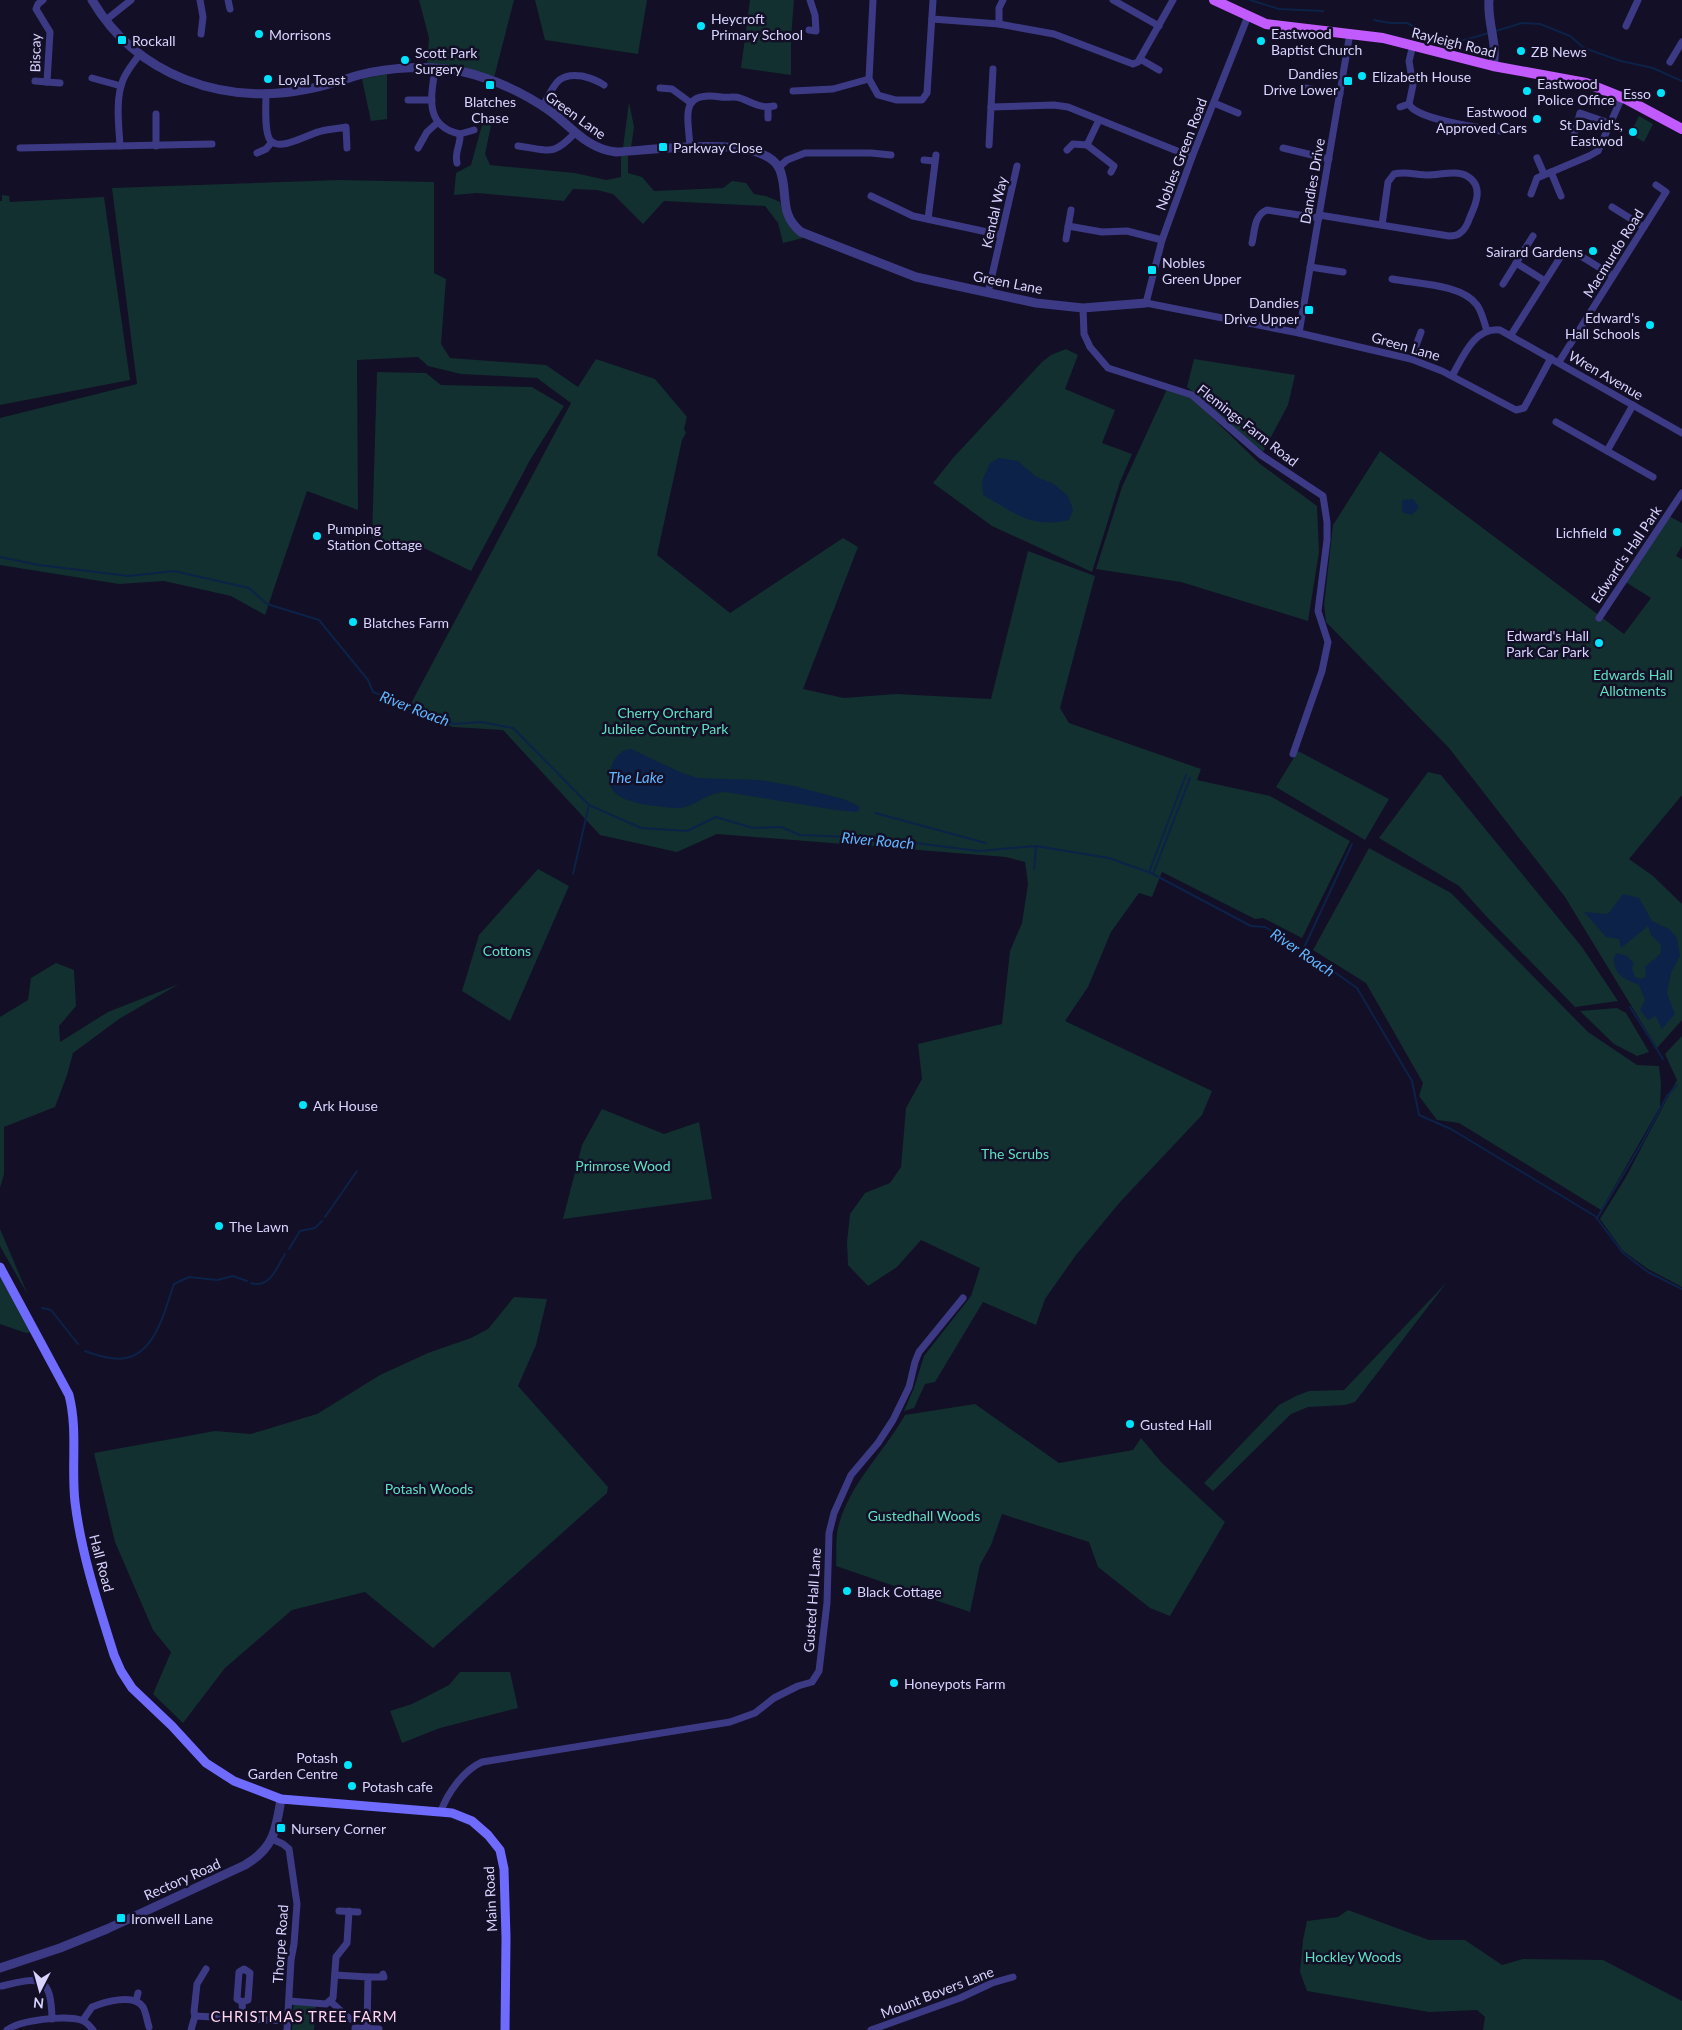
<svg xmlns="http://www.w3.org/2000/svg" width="1682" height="2030" font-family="Lato,sans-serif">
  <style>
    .green { fill: #12302f }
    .water { fill: #0c2248 }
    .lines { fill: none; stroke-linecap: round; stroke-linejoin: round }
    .stream { stroke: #0c2248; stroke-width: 2 }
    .minor { stroke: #3d3a85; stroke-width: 7 }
    .tertiary { stroke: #3d3a85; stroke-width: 9 }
    .secondary { stroke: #6f6bff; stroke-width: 9 }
    .primary { stroke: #c25bff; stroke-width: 10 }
    .poi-dot { fill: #00e5ff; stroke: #130f26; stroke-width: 2 }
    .labels { text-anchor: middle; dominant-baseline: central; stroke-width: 5; stroke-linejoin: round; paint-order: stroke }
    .poi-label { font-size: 14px; fill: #d9d4ff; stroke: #130f26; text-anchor: start }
    .street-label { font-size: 14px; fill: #d9d4ff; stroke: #130f26 }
    .park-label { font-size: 14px; fill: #5fe0c0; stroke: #130f26 }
    .water-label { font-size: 15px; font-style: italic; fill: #62b6ff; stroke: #130f26 }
    .neighbourhood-label { font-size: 15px; letter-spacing: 1px; fill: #ffd6f0; stroke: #130f26 }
  </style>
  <rect width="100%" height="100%" fill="#130f26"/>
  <g class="green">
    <polygon points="419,0 514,0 494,78 427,63 429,38"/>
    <polygon points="535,0 647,0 638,54 545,40"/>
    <polygon points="750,0 794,0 791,38 791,75 741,68"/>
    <polygon points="387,74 387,119 371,121 362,79"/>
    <polygon points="629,102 634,127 631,148 623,148"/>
    <polygon points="485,114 493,116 485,154 490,165 575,173 606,180 621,177 621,155 628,156 628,173 642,177 654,191 723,188 732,181 746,183 754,194 766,196 780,202 784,216 803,238 783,243 778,223 765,206 664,201 643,224 613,194 597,190 573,189 564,201 477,193 454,195 456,173 471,165"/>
    <polygon points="1639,116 1653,124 1644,142 1630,134"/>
    <polygon points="339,180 434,182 434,273 446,279 441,344 450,358 546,365 578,387 596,359 655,379 687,417 684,429 686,433 682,440 657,555 730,613 843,538 858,547 803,689 844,698 896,694 991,699 1028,551 1095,576 1060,708 1069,723 1201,769 1197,780 1270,796 1350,841 1302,938 1263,918 1255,919 1162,872 1152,897 1139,893 1111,932 1088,987 1065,1021 1212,1091 1202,1115 1121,1201 1076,1255 1045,1299 1036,1325 983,1302 935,1382 925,1384 914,1408 904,1411 914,1388 924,1356 971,1296 980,1268 921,1240 897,1267 868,1286 848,1265 847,1242 850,1214 865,1193 890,1183 901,1167 906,1108 922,1079 918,1044 1002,1024 1010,951 1022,923 1028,884 1025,862 1006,857 717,834 677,852 600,835 503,730 453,727 408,709 571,403 537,378 461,374 428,366 418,357 357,360 358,510 307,491 265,615 231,596 164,581 119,584 0,565 0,418 137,384 112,188"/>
    <polygon points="2,195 9,196 10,202 104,197 130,380 0,405 0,201 2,201"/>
    <polygon points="1066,349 1078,355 1065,389 1115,410 1102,443 1132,454 1120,482 1092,572 992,526 933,483 953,458 1042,362 1051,355"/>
    <polygon points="1194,359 1295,375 1288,405 1263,452 1187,387"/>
    <polygon points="377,372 426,373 441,385 532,387 564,406 530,460 471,571 426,549 372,538"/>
    <polygon points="1167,389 1191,397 1260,464 1317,506 1319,552 1308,621 1181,582 1096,569 1122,487"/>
    <polygon points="1380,451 1624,634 1651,598 1624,581 1667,515 1682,523 1682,546 1676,556 1682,559 1682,795 1629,859 1653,876 1682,904 1682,1020 1657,1048 1565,897 1449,748 1326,622 1324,605 1333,525"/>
    <polygon points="1298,751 1389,799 1365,840 1276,787"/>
    <polygon points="1428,772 1441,775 1582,947 1618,1001 1575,1007 1485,915 1459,886 1379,838"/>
    <polygon points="1369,848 1451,893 1588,1032 1637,1065 1659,1066 1661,1084 1660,1107 1601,1210 1459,1123 1437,1120 1419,1096 1423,1083 1366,983 1313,950"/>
    <polygon points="538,869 569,886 510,1021 462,991 479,935"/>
    <polygon points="56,963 74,970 76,1006 59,1026 60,1042 108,1012 179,984 119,1019 73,1053 67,1075 55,1107 4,1127 4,1174 0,1188 0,1017 28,1000 31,978"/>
    <polygon points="1617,1008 1626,1013 1649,1052 1637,1056 1614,1044 1580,1011"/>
    <polygon points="1682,1036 1682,1287 1648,1269 1623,1251 1600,1219 1626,1177 1677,1080 1665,1054"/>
    <polygon points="602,1109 664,1134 699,1122 712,1199 563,1219 582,1145"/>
    <polygon points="0,1229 28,1295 0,1246"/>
    <polygon points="0,1276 31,1332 26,1333 0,1324"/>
    <polygon points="1447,1282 1355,1402 1345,1405 1308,1407 1291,1414 1213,1491 1204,1483 1279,1405 1296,1396 1309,1391 1344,1390"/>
    <polygon points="514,1297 547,1299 536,1345 518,1386 608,1487 607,1493 433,1648 365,1592 292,1610 225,1668 183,1723 153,1694 171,1652 153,1630 115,1542 94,1453 215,1431 251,1434 317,1414 380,1375 428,1353 471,1338 488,1329"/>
    <path d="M975,1404L1059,1463L1133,1450L1141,1438L1162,1463L1225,1522L1170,1616L1150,1608L1098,1567L1089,1542L1002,1514L991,1545L980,1565L970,1612L836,1566C837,1553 835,1536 839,1524C851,1482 884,1452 905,1415Z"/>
    <polygon points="460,1672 510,1672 518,1708 440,1728 402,1743 390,1711 412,1704 449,1685"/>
    <polygon points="1348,1910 1429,1940 1465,1940 1502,1965 1523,1959 1603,1960 1682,2001 1682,2030 1483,2030 1485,2017 1477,2010 1429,2012 1307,1991 1300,1972 1303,1940 1307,1921 1338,1917"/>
    <polygon points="294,2000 316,2002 314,2030 292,2030"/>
  </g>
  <g class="water">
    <path d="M999,458L1018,461L1035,476L1054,484L1068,496L1073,510L1069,520C1031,529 1015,513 983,495L982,481L990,463Z"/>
    <polygon points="1413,499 1419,507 1412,515 1402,512 1402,500"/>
    <path d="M631,749L682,773L698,778L760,780L794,786L843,799L857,805L860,808L857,812L836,810L725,792C706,792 693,810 674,808C648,805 596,804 612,765C616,756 620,750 631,749Z"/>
    <path d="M1623,894L1639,898L1652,921L1669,929L1677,938L1680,956L1671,973L1667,993L1675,1014L1662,1029L1656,1016L1648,1020L1640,1010L1645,1000L1639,985C1623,978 1614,976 1614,957L1617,953L1627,956L1634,964L1632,968L1635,977L1641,979L1646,977L1645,967L1660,954L1661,945L1651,935L1648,926L1621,948L1619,939L1606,937L1584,912L1608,914Z"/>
  </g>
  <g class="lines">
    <g class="stream">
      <polyline points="1250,0 1279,9 1323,11"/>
      <polyline points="1374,20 1390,23 1407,23 1424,32 1457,42 1489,33"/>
      <polyline points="1496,31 1522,23 1540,24 1570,36 1584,48 1621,61 1653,68 1682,81"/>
      <polyline points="0,557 39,565 129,576 174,571 249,588 267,604 319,620 368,680 373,692 454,724 481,722 513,728 589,805 641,828 687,831 716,817 753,828 781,827 800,835 876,838 979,851 1036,846 1109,858 1151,873 1251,926 1265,927 1306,952 1357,988 1412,1081 1419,1115 1451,1129 1595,1216 1623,1253 1648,1272 1682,1289"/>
      <polyline points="875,813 986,843"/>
      <polyline points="1034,869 1036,847"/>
      <polyline points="1149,872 1186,775"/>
      <polyline points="573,874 589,805"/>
      <polyline points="1153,874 1190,778"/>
      <polyline points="1303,950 1352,844"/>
      <polyline points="1630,1007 1663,1059"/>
      <polyline points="325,1217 357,1171"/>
      <polyline points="1597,1218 1642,1143 1667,1096 1677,1085"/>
      <polyline points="289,1249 300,1231 315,1228 322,1221"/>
      <path d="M251,1283C270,1289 277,1267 285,1254"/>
      <polyline points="42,1308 51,1310 78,1344"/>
      <path d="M85,1351C93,1354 102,1357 111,1358C153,1365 163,1315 174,1284L189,1277L217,1280L233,1276L247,1281"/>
    </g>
    <g class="minor">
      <polyline points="43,0 38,4 36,9 50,32 47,82 60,83"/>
      <polyline points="200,0 203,17 201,34"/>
      <polyline points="228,0 230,9"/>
      <polyline points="873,0 869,79 878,95 896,100 922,100 927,93 933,0"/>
      <polyline points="1113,0 1159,26"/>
      <polyline points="1248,16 1192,157 1162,240 1146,303 1299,333 1411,359 1442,371 1516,410 1524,408 1551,358"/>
      <polyline points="932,19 999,24 1054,34 1133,64 1138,62 1173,0"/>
      <polyline points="106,20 131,0"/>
      <polyline points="999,24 999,8 1003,0"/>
      <polyline points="1626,26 1638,0"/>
      <polyline points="809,30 816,31 815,15 810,0"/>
      <path d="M1413,45L1409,61L1413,85L1409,104C1416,120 1482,128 1500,131"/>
      <polyline points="1140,59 1159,70"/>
      <polyline points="1670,62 1682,42"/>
      <path d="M435,69C431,97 424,126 460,134"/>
      <polyline points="92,78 121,86"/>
      <polyline points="35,81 47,82"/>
      <polyline points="660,88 672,89 691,103"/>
      <polyline points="1305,88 1340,94"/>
      <polyline points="793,91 833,89 869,79"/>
      <path d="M266,93C266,104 264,131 270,140C279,152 307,135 318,132C327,129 337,129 346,127L347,148"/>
      <polyline points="408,100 432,100"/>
      <polyline points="1214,103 1238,113"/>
      <path d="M543,106C554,87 556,72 582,76C590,78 597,80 604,85"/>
      <polyline points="991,107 1054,105 1068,107 1192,157"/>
      <polyline points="1400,107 1409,104"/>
      <polyline points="156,114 156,146"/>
      <polyline points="768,118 768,107"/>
      <polyline points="1099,120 1087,145 1114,166 1111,172"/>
      <polyline points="1574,135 1580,113 1609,123"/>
      <polyline points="989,145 993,69"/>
      <path d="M120,146C119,126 115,100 123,80C127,70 134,62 140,54"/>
      <path d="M518,146C550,150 552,157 575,133"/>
      <path d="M690,147C688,116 679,90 721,97C727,98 735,96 740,98C752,102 760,109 774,106"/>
      <polyline points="20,148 212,144"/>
      <polyline points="418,148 427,132 437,123"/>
      <polyline points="1283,148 1329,159"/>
      <polyline points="1067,150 1073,144 1087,145"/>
      <polyline points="257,153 266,149 272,142"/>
      <polyline points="1537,158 1544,174"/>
      <polyline points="924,160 934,161"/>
      <path d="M457,163C454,152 461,145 460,134L474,130"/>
      <polyline points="779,167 787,160 805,153 871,153 891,155"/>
      <polyline points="1551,172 1561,196"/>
      <polyline points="1531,194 1537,178 1589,156 1598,151 1622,97"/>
      <polyline points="871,196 913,216 1001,235"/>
      <polyline points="1612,207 1644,227"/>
      <path d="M1319,215L1449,236C1453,236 1457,236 1460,233C1465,230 1468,223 1470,217C1476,204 1484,186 1467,176C1457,170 1440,175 1428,175C1417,175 1405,171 1394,174L1388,182L1382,225"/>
      <polyline points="928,219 936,155"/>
      <polyline points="1068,226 1102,232 1127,231 1162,240"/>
      <polyline points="1066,239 1071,210"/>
      <path d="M1252,243C1255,230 1254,215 1267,210L1319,218"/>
      <polyline points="1516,263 1545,281"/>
      <polyline points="1310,267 1343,272"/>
      <path d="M1392,279C1417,284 1462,284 1477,305C1482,312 1484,322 1487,331"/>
      <polyline points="1503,284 1533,236"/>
      <polyline points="988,293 1017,166"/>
      <polyline points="1083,308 1084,334 1090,347 1108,368 1192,395 1261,455 1323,496 1327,522 1327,540 1318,611 1328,642 1322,671 1293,754"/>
      <polyline points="1299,333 1350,33"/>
      <polyline points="1511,335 1563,253 1569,252 1576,253 1613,276"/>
      <polyline points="1411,359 1421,332"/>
      <polyline points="1559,362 1666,192 1656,185"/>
      <path d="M1452,376C1463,357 1474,327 1500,330L1682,433"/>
      <polyline points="1556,422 1653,477"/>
      <polyline points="1607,451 1633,405"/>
      <polyline points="1599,618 1682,493"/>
      <path d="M441,1811C448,1792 464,1770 482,1762L730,1722L755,1713L774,1698L798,1686L812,1682L819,1671L827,1603L829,1533L834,1513L851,1475L878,1443L893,1420L909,1387L915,1362L919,1352L963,1298"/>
      <polyline points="272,1839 283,1844 289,1849 297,1904 294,1944 291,1960 287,2030"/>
      <polyline points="339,1911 358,1912"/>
      <polyline points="335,1975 368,1977 367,2029"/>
      <polyline points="368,1977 384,1977 383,1974"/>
      <path d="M2,1986C41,1976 51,1976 52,2019"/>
      <polyline points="136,2001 138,1993"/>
      <polyline points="289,2001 326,2004 333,1998 336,1957 347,1943 349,1911"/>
      <polyline points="330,2001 350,2019"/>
      <polyline points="242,2002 237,1999 239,1972 244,1969 250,1973 248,2000 242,2002 243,2019"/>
      <polyline points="195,2016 194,2012 197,1984 206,1969"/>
      <path d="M83,2020L92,2007C104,2002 134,1993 143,2007C146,2012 147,2021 149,2027"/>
      <polyline points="355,2028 379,2029"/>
      <path d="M7,2030C20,2020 65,2015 81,2020C87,2022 90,2026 93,2030"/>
      <polyline points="191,2030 195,2016 287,2021"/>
      <polyline points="871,2030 960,1998 992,1983 1013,1977"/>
    </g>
    <g class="tertiary">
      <path d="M92,0C137,76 223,106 308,89C325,86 342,80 359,75C391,67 428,65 460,71C491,78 524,93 550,111C572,127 587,149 616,152C649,151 765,132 780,170C789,194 778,213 801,232L916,277L1036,303L1083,308L1146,303"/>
      <path d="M1489,0C1487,23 1498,43 1493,66"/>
      <path d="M0,1968L60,1948L107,1929L245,1865C274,1848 276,1830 281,1799"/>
    </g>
    <path class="secondary" d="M0,1267L69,1395C78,1430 71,1467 75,1502C81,1553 99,1607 114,1655L121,1671L132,1688L172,1726L206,1763L234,1781L281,1799L452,1813L472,1821L488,1835L500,1850L504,1869L506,1938L505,2030"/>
    <polyline class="primary" points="1214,0 1266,24 1383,38 1493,66 1586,83 1626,99 1682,129"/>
  </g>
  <g class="poi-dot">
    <circle cx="701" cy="26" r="5"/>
    <circle cx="259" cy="34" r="5"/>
    <rect x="117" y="35" width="10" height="10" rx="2.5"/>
    <circle cx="1261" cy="41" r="5"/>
    <circle cx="1521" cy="51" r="5"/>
    <circle cx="405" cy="60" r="5"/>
    <circle cx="1362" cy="76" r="5"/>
    <circle cx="268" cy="79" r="5"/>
    <rect x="1343" y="76" width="10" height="10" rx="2.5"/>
    <rect x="485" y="80" width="10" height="10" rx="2.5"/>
    <circle cx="1527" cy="91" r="5"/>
    <circle cx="1661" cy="93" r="5"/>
    <circle cx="1537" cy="119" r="5"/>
    <circle cx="1633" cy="132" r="5"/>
    <rect x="658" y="142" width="10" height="10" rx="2.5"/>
    <circle cx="1593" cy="251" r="5"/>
    <rect x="1147" y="265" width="10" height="10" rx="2.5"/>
    <rect x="1304" y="305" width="10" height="10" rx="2.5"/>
    <circle cx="1650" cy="325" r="5"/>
    <circle cx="1617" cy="532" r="5"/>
    <circle cx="317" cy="536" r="5"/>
    <circle cx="353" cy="622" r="5"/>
    <circle cx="1599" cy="643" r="5"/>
    <circle cx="303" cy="1105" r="5"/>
    <circle cx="219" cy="1226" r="5"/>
    <circle cx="1130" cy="1424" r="5"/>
    <circle cx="847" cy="1591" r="5"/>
    <circle cx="894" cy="1683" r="5"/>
    <circle cx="348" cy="1765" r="5"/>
    <circle cx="352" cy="1786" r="5"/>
    <rect x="276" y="1823" width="10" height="10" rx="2.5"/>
    <rect x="116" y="1913" width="10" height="10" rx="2.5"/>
  </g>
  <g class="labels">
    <g class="poi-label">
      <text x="711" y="18">Heycroft<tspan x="711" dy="16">Primary School</tspan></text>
      <text x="1271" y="33">Eastwood<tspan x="1271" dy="16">Baptist Church</tspan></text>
      <text x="269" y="34">Morrisons</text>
      <text x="132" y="40">Rockall</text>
      <text x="1531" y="51">ZB News</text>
      <text x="415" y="52">Scott Park<tspan x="415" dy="16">Surgery</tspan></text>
      <text x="1338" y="73" text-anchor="end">Dandies<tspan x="1338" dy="16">Drive Lower</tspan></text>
      <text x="1372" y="76">Elizabeth House</text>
      <text x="278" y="79">Loyal Toast</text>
      <text x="1537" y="83">Eastwood<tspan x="1537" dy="16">Police Office</tspan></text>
      <text x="1651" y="93" text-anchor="end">Esso</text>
      <text x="490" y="101" text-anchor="middle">Blatches<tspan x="490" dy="16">Chase</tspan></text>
      <text x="1527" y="111" text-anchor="end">Eastwood<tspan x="1527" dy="16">Approved Cars</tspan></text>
      <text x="1623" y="124" text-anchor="end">St David's,<tspan x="1623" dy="16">Eastwod</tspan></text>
      <text x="673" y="147">Parkway Close</text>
      <text x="1583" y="251" text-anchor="end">Sairard Gardens</text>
      <text x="1162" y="262">Nobles<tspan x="1162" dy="16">Green Upper</tspan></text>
      <text x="1299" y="302" text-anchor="end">Dandies<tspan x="1299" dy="16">Drive Upper</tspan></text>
      <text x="1640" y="317" text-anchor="end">Edward's<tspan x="1640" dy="16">Hall Schools</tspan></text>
      <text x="327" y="528">Pumping<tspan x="327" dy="16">Station Cottage</tspan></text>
      <text x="1607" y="532" text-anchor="end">Lichfield</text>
      <text x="363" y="622">Blatches Farm</text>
      <text x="1589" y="635" text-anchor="end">Edward's Hall<tspan x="1589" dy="16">Park Car Park</tspan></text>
      <text x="313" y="1105">Ark House</text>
      <text x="229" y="1226">The Lawn</text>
      <text x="1140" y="1424">Gusted Hall</text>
      <text x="857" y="1591">Black Cottage</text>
      <text x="904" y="1683">Honeypots Farm</text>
      <text x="338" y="1757" text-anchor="end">Potash<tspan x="338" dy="16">Garden Centre</tspan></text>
      <text x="362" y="1786">Potash cafe</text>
      <text x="291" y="1828">Nursery Corner</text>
      <text x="131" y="1918">Ironwell Lane</text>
    </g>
    <g class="street-label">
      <text transform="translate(1454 42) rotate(14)">Rayleigh Road</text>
      <text transform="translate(35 53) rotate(-89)">Biscay</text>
      <text transform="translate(576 115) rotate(36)">Green Lane</text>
      <text transform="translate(1181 154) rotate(-69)">Nobles Green Road</text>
      <text transform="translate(1312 181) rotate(-80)">Dandies Drive</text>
      <text transform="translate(994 212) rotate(-77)">Kendal Way</text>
      <text transform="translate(1613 253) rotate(-58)">Macmurdo Road</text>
      <text transform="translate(1008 282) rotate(11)">Green Lane</text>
      <text transform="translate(1406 346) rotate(16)">Green Lane</text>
      <text transform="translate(1606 375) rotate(30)">Wren Avenue</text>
      <text transform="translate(1248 425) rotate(38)">Flemings Farm Road</text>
      <text transform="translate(1626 554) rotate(-56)">Edward's Hall Park</text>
      <text transform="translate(102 1563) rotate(75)">Hall Road</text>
      <text transform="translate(812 1600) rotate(-86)">Gusted Hall Lane</text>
      <text transform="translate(182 1879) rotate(-24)">Rectory Road</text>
      <text transform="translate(490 1899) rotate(-93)">Main Road</text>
      <text transform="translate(280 1944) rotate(-86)">Thorpe Road</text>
      <text transform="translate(937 1992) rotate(-21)">Mount Bovers Lane</text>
    </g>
    <g class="park-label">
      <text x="1633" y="674">Edwards Hall<tspan x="1633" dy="16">Allotments</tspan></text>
      <text x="665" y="712">Cherry Orchard<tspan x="665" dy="16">Jubilee Country Park</tspan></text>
      <text x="507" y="950">Cottons</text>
      <text x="1015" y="1153">The Scrubs</text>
      <text x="623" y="1165">Primrose Wood</text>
      <text x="429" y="1488">Potash Woods</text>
      <text x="924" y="1515">Gustedhall Woods</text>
      <text x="1353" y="1956">Hockley Woods</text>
    </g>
    <g class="water-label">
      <text transform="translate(415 708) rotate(21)">River Roach</text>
      <text x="636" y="777">The Lake</text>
      <text transform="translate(878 840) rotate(5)">River Roach</text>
      <text transform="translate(1303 952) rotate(34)">River Roach</text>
    </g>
    <g class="neighbourhood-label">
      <text x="304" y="2016">CHRISTMAS TREE FARM</text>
    </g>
  </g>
  <g transform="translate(40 1990) rotate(186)" stroke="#130f26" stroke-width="4" paint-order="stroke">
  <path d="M0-4L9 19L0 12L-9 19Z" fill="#d9d4ff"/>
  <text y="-8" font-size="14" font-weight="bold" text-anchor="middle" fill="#d9d4ff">N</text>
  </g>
</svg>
